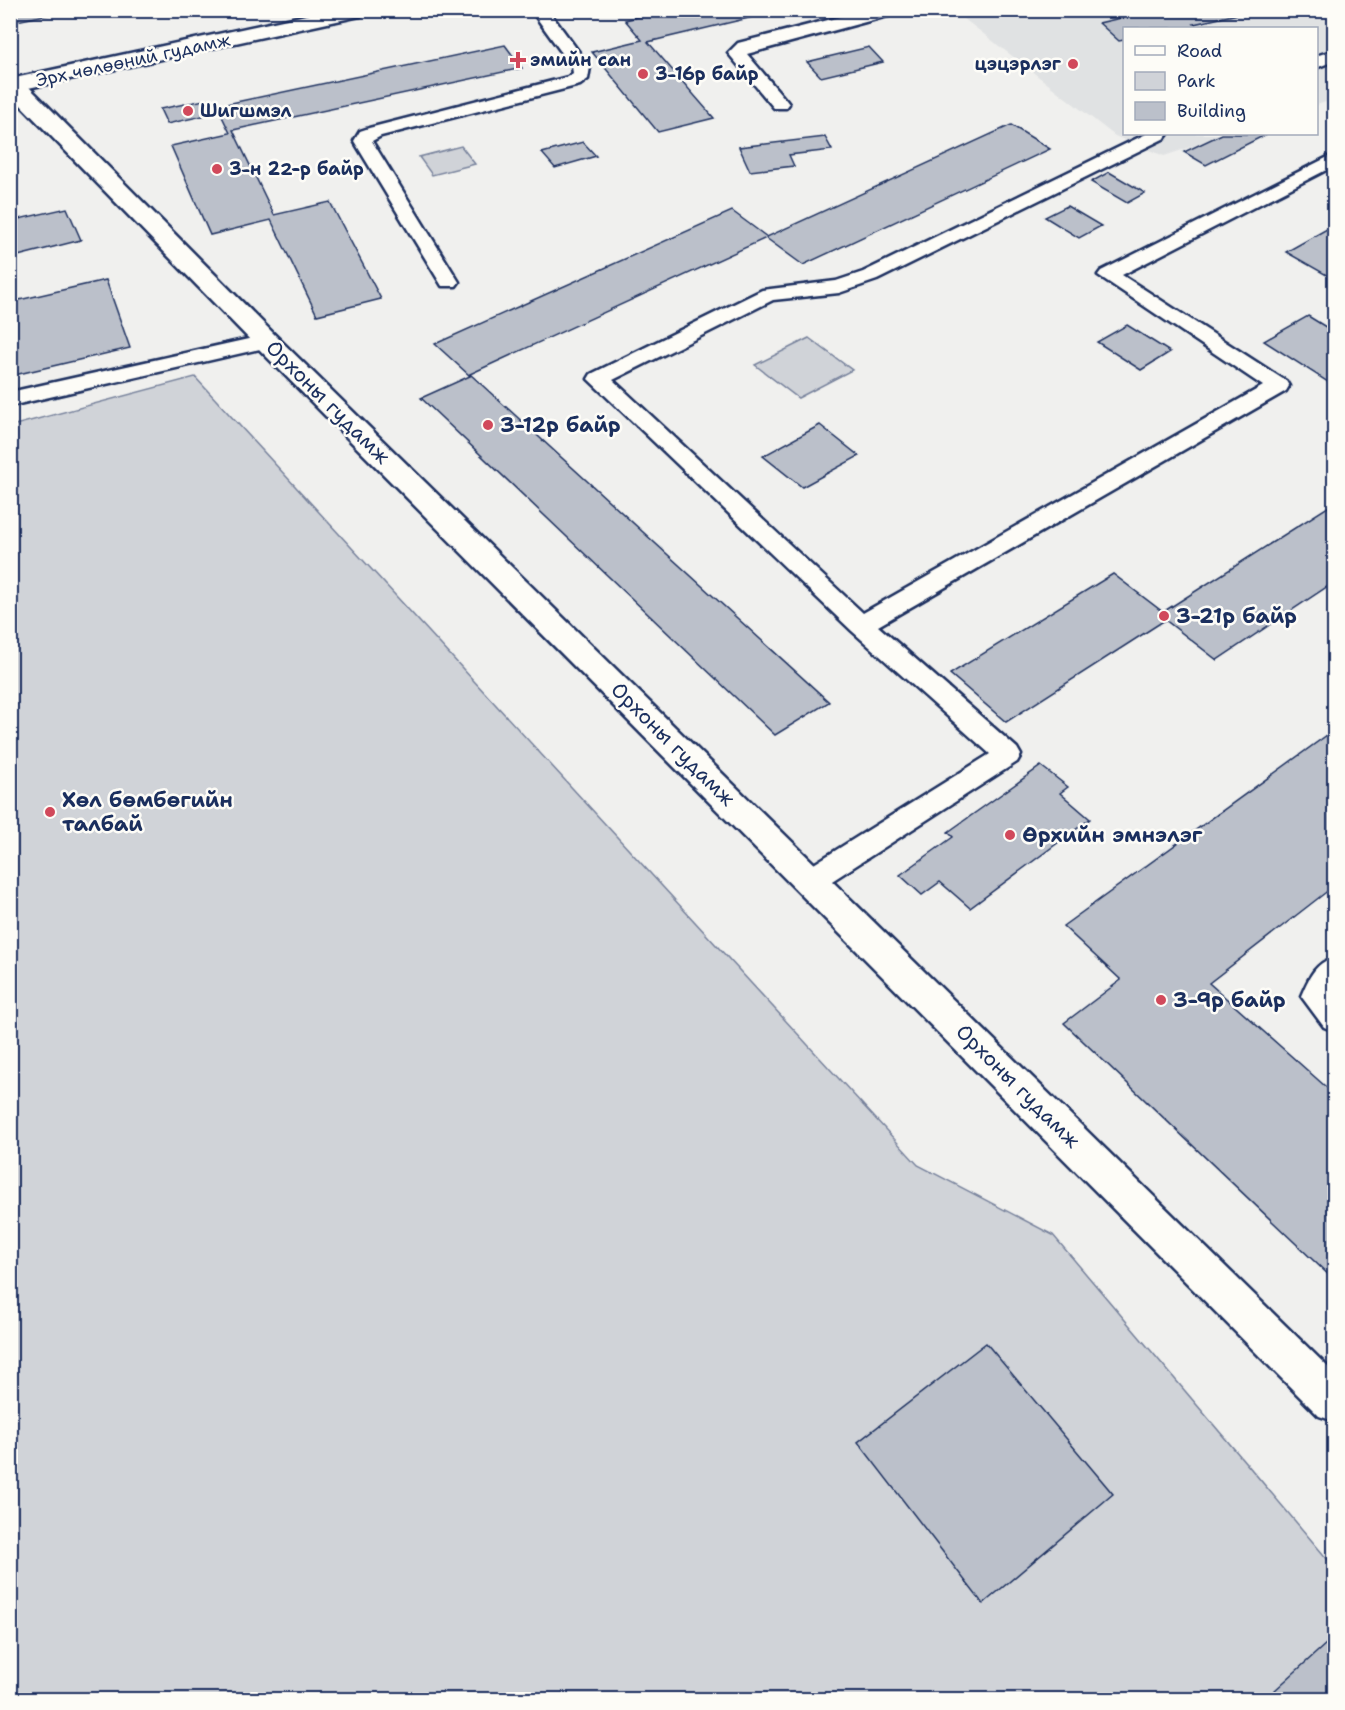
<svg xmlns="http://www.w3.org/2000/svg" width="1345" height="1710" font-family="'Shantell Sans',sans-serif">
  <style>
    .built { fill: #e0e2e3 }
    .green { fill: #d0d3d8; stroke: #76819b; stroke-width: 1.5 }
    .building { fill: #bbc0ca; stroke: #1b2f5e; stroke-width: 1.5 }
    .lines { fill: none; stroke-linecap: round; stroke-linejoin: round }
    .service-casing { stroke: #1b2f5e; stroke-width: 5 }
    .minor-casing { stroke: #1b2f5e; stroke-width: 5 }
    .secondary-casing { stroke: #1b2f5e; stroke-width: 5 }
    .service { fill: #fdfcf7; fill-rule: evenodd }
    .minor { fill: #fdfcf7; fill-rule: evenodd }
    .secondary { fill: #fdfcf7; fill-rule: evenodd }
    .poi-dot { fill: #d1495b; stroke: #fdfcf7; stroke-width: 2 }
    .labels { text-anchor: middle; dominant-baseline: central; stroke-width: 5; stroke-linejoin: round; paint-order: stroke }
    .far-street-label { font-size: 18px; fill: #1b2f5e; stroke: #fdfcf7 }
    .far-poi-label { font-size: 18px; font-weight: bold; fill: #1b2f5e; stroke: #fdfcf7; text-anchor: start }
    .street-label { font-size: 21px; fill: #1b2f5e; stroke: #fdfcf7 }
    .poi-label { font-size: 21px; font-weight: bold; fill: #1b2f5e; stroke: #fdfcf7; text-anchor: start }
  </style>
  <rect width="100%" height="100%" fill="#f0f0ee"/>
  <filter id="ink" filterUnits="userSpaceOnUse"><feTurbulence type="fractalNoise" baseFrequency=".0167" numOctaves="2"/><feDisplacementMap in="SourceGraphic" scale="12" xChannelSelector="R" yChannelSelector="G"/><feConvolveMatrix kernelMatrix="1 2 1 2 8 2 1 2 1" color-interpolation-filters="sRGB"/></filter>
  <g filter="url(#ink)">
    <polygon class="built" points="954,11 1334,11 1334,99 1317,105 1316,28 1124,28 1124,134 1230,134 1164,156 1115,136"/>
    <g class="green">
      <polygon points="461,146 475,164 432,175 419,157"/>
      <polygon points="809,338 852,370 798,398 755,365"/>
      <polygon points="195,377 918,1165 1053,1235 1334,1567 1334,1699 11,1699 11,426"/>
    </g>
    <g class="building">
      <polygon points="12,10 70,10 17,21"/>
      <polygon points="667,10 783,10 648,42 714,118 658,132 592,52 642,40 625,20"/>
      <polygon points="1155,10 1250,10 1251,11 1194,24 1199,28 1124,28 1124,40 1119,41 1099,23"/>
      <polygon points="505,45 522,68 233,130 274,215 330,202 381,299 317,315 271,220 210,235 171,146 230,133 217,106"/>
      <polygon points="869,47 883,62 821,77 807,62"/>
      <polygon points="209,99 216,113 167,124 160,109"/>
      <polygon points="1011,125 1050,149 803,265 766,238 470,374 829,702 775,735 421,398 470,376 435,344 732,211 767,237"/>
      <polygon points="1222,134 1261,134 1265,135 1206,165 1184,152"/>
      <polygon points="825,137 832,150 789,155 794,166 750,171 739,147"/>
      <polygon points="583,142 596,156 555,168 542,153"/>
      <polygon points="1109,172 1145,193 1127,203 1091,182"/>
      <polygon points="1067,206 1101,226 1079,238 1045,217"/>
      <polygon points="67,208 81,240 10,258 10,215 16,213 19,219"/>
      <polygon points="1334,225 1334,275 1330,277 1286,252"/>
      <polygon points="106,280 130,348 10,376 10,302"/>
      <polygon points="1308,316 1334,332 1334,386 1264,341"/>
      <polygon points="1127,325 1170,352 1141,370 1097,342"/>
      <polygon points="820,425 859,456 802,487 763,456"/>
      <polygon points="1334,503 1334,582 1217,660 1165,620 1006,722 950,674 1113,574 1163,612"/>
      <polygon points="1334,730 1334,886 1209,983 1334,1094 1334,1280 1064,1023 1121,980 1063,926"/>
      <polygon points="1041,766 1068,787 1060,793 1090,819 970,908 940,882 922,895 900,875 953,837 948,832"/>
      <polygon points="986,1343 1113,1494 983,1604 858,1442"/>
      <polygon points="1327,1643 1334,1652 1334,1700 1264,1700"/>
    </g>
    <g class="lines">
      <defs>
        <g id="service">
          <polygon points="531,10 548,10 590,67 588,79 580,85 381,136 372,141 459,282 456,286 442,286 354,141 360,131 369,128 568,77 573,73 572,67"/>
          <polygon points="867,10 897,10 895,14 747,54 786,100 789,104 786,108 774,108 728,53 738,43"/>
          <polygon points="1334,50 1334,61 1316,68 1316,56"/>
          <polygon points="1146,134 1168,134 1165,138 877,280 839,293 773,300 613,380 863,613 1263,386 1098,275 1101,271 1334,154 1334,166 1122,275 1286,381 1289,386 1286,391 878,626 1017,748 1021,755 1017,762 821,888 811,891 801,888 797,880 801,872 990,754 852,631 588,379 591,374 762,290 836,281 863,272"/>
          <polygon points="266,335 273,336 276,341 273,346 10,406 10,392"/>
          <path d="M1334,957V986L1330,993L1334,998V1031L1324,1027L1301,996C1309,978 1314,964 1334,957Z"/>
        </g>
        <polygon id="minor" points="10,79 22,80 275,335 1334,1373 1334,1421 1319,1416 257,347 10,94"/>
        <polygon id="secondary" points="329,10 370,10 360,16 10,92 10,79"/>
      </defs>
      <use href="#service" class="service-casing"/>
      <use href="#minor" class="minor-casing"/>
      <use href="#secondary" class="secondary-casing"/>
      <use href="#service" class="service"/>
      <use href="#minor" class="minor"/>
      <use href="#secondary" class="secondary"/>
    </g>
  </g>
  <g class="poi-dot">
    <path d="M515 51h6v6h6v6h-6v6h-6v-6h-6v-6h6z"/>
    <circle cx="1073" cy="64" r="6"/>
    <circle cx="643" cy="74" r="6"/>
    <circle cx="188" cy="111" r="6"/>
    <circle cx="217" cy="169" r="6"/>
    <circle cx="488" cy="425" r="6"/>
    <circle cx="1164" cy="616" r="6"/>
    <circle cx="50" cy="812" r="6"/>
    <circle cx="1010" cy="835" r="6"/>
    <circle cx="1161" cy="1000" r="6"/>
  </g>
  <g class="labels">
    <g class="far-street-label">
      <text transform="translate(133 60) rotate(-12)">Эрх чөлөөний гудамж</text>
    </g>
    <g class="far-poi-label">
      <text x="530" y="60">эмийн сан</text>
      <text x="1061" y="64" text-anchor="end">цэцэрлэг</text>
      <text x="655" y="74">3-16р байр</text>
      <text x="200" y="111">Шигшмэл</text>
      <text x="229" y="169">3-н 22-р байр</text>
    </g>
    <g class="street-label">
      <text transform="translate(328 402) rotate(45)">Орхоны гудамж</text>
      <text transform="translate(673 744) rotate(45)">Орхоны гудамж</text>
      <text transform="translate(1018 1086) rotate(45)">Орхоны гудамж</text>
    </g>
    <g class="poi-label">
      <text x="500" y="425">3-12р байр</text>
      <text x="1176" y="616">3-21р байр</text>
      <text x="62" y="800">Хөл бөмбөгийн<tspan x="62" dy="24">талбай</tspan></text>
      <text x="1022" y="835">Өрхийн эмнэлэг</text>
      <text x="1173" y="1000">3-9р байр</text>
    </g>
  </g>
  <rect width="1345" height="1710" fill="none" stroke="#fdfcf7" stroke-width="36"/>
  <rect x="18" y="18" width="1309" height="1674" fill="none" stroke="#1b2f5e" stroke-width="2" filter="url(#ink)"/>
  <rect x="1123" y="27" width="195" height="108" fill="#fdfcf7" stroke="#a3aaba" stroke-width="1.5"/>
  <rect x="1135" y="46" width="30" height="9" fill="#fdfcf7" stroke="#a3aaba" stroke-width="1.5"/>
  <text x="1177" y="57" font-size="18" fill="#1b2f5e">Road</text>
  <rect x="1135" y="72" width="30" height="18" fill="#d0d3d8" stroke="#a3aaba" stroke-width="1.5"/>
  <text x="1177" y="87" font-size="18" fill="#1b2f5e">Park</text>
  <rect x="1135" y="102" width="30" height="18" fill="#bbc0ca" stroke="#a3aaba" stroke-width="1.5"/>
  <text x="1177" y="117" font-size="18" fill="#1b2f5e">Building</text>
</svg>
